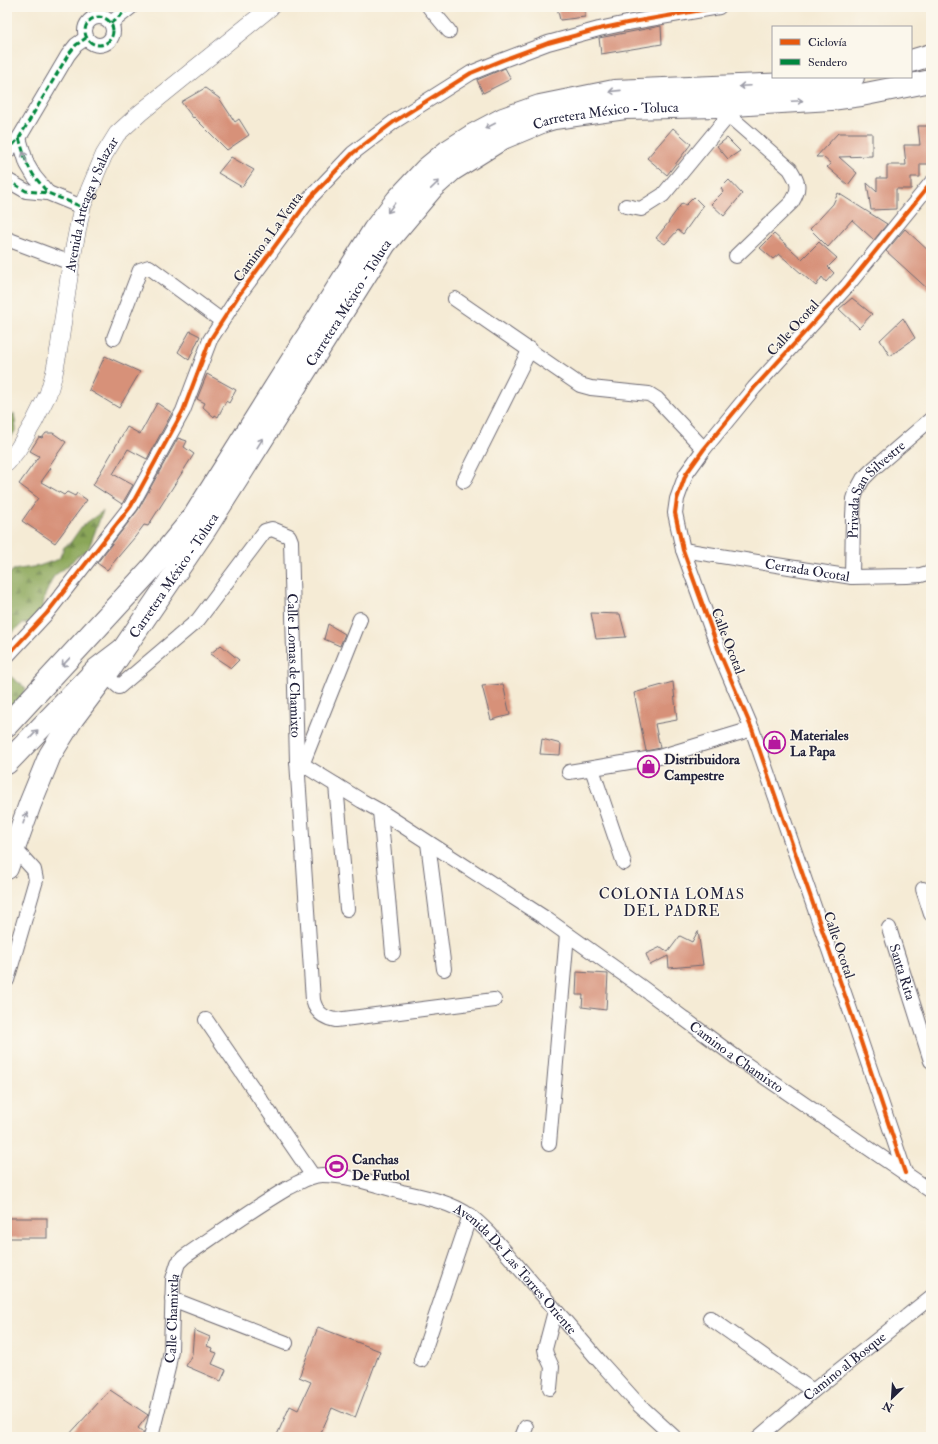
<svg xmlns="http://www.w3.org/2000/svg" width="938" height="1444" font-family="'IM FELL Double Pica',serif">
  <style>
    .forest { fill: url(#forest-firs); stroke: #56644a }
    .building { fill: #d79179 }
    .lines { fill: none; stroke-linecap: round; stroke-linejoin: round }
    .minor-casing { stroke: #6c6871; stroke-width: 16 }
    .tertiary-casing { stroke: #6c6871; stroke-width: 18 }
    .primary-casing { stroke: #6c6871; stroke-width: 24 }
    .motorway-casing { stroke: #6c6871; stroke-width: 24 }
    .minor { stroke: #fff; stroke-width: 14 }
    .tertiary { stroke: #fff; stroke-width: 17 }
    .primary { stroke: #fff; stroke-width: 22 }
    .motorway { stroke: #fff; stroke-width: 22 }
    .quiet { stroke: #00873e; stroke-width: 3; stroke-dasharray: 6 3; stroke-linecap: butt }
    .cycleway-casing { stroke: #fbf7ec; stroke-width: 6 }
    .cycleway { stroke: #e8590c; stroke-width: 4 }
    .oneway { stroke: #9c9ca7 }
    .labels { text-anchor: middle; dominant-baseline: central; stroke-width: 3; stroke-linejoin: round; paint-order: stroke }
    .street-label { font-size: 14px; fill: #22223b; stroke: #fbf7ec }
    .poi-label { font-size: 14px; font-weight: bold; fill: #22223b; stroke: #fbf7ec; text-anchor: start }
    .neighbourhood-label { font-size: 15px; letter-spacing: 1px; fill: #22223b; stroke: #fbf7ec }
  </style>
  <defs>
    <pattern id="forest-firs" width="22" height="20" patternUnits="userSpaceOnUse"><rect width="22" height="20" fill="#8aa659"/><path d="M5 1l3.5 6h-7zM16 11l3.5 6h-7z" fill="#70874b"/></pattern>
  </defs>
  <rect width="100%" height="100%" fill="#fbf7ec"/>
  <filter id="ink" filterUnits="userSpaceOnUse"><feTurbulence type="fractalNoise" baseFrequency=".025" numOctaves="2"/><feDisplacementMap in="SourceGraphic" scale="8" xChannelSelector="R" yChannelSelector="G"/><feConvolveMatrix kernelMatrix="1 2 1 2 8 2 1 2 1" color-interpolation-filters="sRGB"/></filter>
  <filter id="wash" filterUnits="userSpaceOnUse"><feTurbulence type="fractalNoise" baseFrequency=".012" numOctaves="4" result="noise"/><feDisplacementMap in="SourceGraphic" scale="16" xChannelSelector="R" yChannelSelector="G"/><feGaussianBlur stdDeviation="0.9" result="paint"/><feColorMatrix in="noise" values="0 0 0 0 0 0 0 0 0 0 0 0 0 0 0 0 0 1.4 0 .05"/><feComposite in="paint" operator="in"/></filter>
  <g filter="url(#wash)">
    <rect width="100%" height="100%" fill="#f5ebd5"/>
    <g class="forest">
      <polygon points="14,413 16,429 7,445 7,419"/>
      <polygon points="103,511 88,550 77,556 70,564 54,576 45,595 42,611 30,622 22,624 7,637 7,577 13,570 39,566 59,559 64,547 70,543 82,526"/>
      <polygon points="10,676 26,688 7,725 7,678"/>
    </g>
    <g id="blocks">
      <g class="building">
        <polygon points="557,7 585,7 585,17 560,20"/>
        <polygon points="661,26 662,44 601,54 599,38"/>
        <polygon points="505,68 511,79 483,93 477,80"/>
        <polygon points="205,88 219,98 235,122 239,119 249,135 227,150 194,117 193,118 181,102"/>
        <polygon points="918,126 931,126 930,164 920,164 920,177 911,177 911,189 896,189 896,209 871,210 867,183 877,192 877,178 887,178 887,165 906,165 904,145 920,145"/>
        <polygon points="673,128 691,144 667,175 647,158"/>
        <polygon points="838,133 872,133 872,156 839,157 857,173 848,185 827,167 831,164 823,157 816,157"/>
        <polygon points="727,138 740,151 728,159 717,146"/>
        <polygon points="231,157 254,170 242,187 218,173"/>
        <polygon points="729,180 742,194 724,216 711,204 723,192 721,188"/>
        <polygon points="838,193 887,224 874,240 852,220 828,247 810,229 833,204"/>
        <polygon points="694,197 703,206 683,234 678,230 665,244 656,238 669,222 669,221 682,203 686,205"/>
        <polygon points="905,229 931,253 931,292 886,251"/>
        <polygon points="774,234 802,259 819,242 837,258 828,267 834,273 826,282 822,277 816,286 779,254 773,259 760,248"/>
        <polygon points="852,298 872,314 859,328 839,309"/>
        <polygon points="903,318 915,338 890,356 880,340"/>
        <polygon points="190,331 200,336 189,360 178,352"/>
        <polygon points="105,356 140,372 119,408 89,390"/>
        <polygon points="207,374 236,390 229,403 226,401 218,417 215,415 214,417 203,407 205,403 197,399"/>
        <polygon points="157,403 172,413 147,459 128,449 113,474 133,485 122,504 93,485 127,427 140,434"/>
        <polygon points="46,433 53,433 66,442 49,466 51,468 41,482 64,495 67,492 75,496 77,493 87,500 55,543 22,521 38,498 19,484 39,456 30,451 39,437 42,438"/>
        <polygon points="178,438 187,441 184,447 194,454 148,526 144,525 135,537 107,570 97,563 138,510"/>
        <polygon points="591,613 620,614 626,637 596,639"/>
        <polygon points="328,624 345,634 340,646 324,639"/>
        <polygon points="221,645 239,660 231,668 210,654"/>
        <polygon points="673,682 677,720 655,724 660,748 646,751 634,693"/>
        <polygon points="503,684 510,715 491,720 482,686"/>
        <polygon points="542,739 561,744 560,755 540,754"/>
        <polygon points="698,931 703,965 669,968 668,956 650,965 646,954 661,947 668,952 680,936 692,942"/>
        <polygon points="577,972 608,974 606,1010 582,1007 583,995 576,995"/>
        <rect x="7" y="1218" width="40" height="20"/>
        <polygon points="318,1327 380,1351 355,1418 332,1408 319,1437 276,1437 290,1406 298,1410 311,1382 299,1377"/>
        <polygon points="194,1330 210,1337 207,1346 212,1348 211,1351 217,1353 212,1364 226,1370 221,1381 186,1366 192,1354"/>
        <polygon points="110,1390 148,1415 138,1428 143,1432 143,1437 67,1437"/>
      </g>
    </g>
  </g>
  <g filter="url(#ink)">
    <use href="#blocks" fill-opacity="0" stroke="#6c6871" stroke-width="1"/>
    <g class="lines">
      <defs>
        <g id="minor">
          <polyline points="429,7 449,31"/>
          <circle cx="99" cy="31" r="14"/>
          <polyline points="111,23 131,7"/>
          <path d="M718,106L790,169C798,182 801,187 792,202L736,256"/>
          <polyline points="19,138 27,164 34,176 48,193"/>
          <polyline points="7,152 19,138 68,55 76,45 86,38"/>
          <polyline points="7,180 26,191 48,193 82,207"/>
          <polyline points="626,206 641,209 663,195 729,115"/>
          <polyline points="7,239 71,263"/>
          <polyline points="455,299 580,385 591,388 649,394 657,399 704,449"/>
          <polyline points="114,338 140,270 149,267 222,321"/>
          <polyline points="464,481 530,349"/>
          <path id="s1" d="M683,550L852,577L907,576L921,575L931,572"/>
          <path id="s2" d="M852,577L853,516L854,499L857,490L863,479L873,469L931,419"/>
          <polyline points="7,656 47,613 131,506 183,411 210,340 239,295 311,197 353,153 395,121 471,73 503,60 548,43 599,29 627,23 719,7"/>
          <path id="s3" d="M105,675L119,687L198,620L265,531L272,529L289,536L291,541L297,761L313,1000C316,1013 324,1018 336,1020L494,1000"/>
          <path id="s4" d="M297,761L362,801L380,811L545,918L640,986L737,1058L931,1191"/>
          <polyline points="302,765 360,619"/>
          <polyline points="592,769 624,863"/>
          <polyline points="569,772 659,757 752,729"/>
          <polyline points="336,785 347,909"/>
          <polyline points="380,811 393,953"/>
          <polyline points="428,843 444,969"/>
          <polyline points="923,889 931,914"/>
          <path id="s5" d="M889,928L931,1061"/>
          <polyline points="7,980 36,880 34,870 14,848"/>
          <polyline points="206,1020 313,1176"/>
          <polyline points="549,1144 567,934"/>
          <polyline points="905,1173 856,1027 752,729 721,656 683,550 675,513 677,499 686,474 704,449 754,388 847,286 931,183"/>
          <polyline points="172,1299 286,1343"/>
          <polyline points="710,1318 813,1391"/>
          <polyline points="421,1360 470,1215"/>
          <polyline points="550,1388 552,1367 546,1354 545,1349 555,1311"/>
          <path id="s6" d="M151,1437L168,1368L171,1350L173,1279L178,1263L184,1257C219,1233 252,1209 288,1188C299,1183 309,1175 322,1175C349,1175 376,1185 402,1192C424,1197 451,1202 470,1216C477,1221 484,1228 490,1234L602,1364L639,1405L674,1437"/>
          <polyline points="522,1437 526,1427"/>
          <path id="s7" d="M759,1437L813,1391L931,1297"/>
        </g>
        <g id="tertiary">
          <path id="s8" d="M7,463L18,449L34,422L48,394L54,374L59,348L71,263L82,207L104,155L117,134L140,113L271,7"/>
        </g>
        <g id="primary">
          <polyline points="911,61 931,55"/>
          <polyline points="7,725 151,569 193,518 374,230 397,200 426,169 448,151 473,135 503,119 540,106 614,91 814,83 853,77"/>
          <path id="s9" d="M7,868L30,804L50,755L73,718L112,666L204,531L239,476L385,244L433,187L452,170L503,138L544,121L554,118L625,108L718,106L831,99L861,95L931,81"/>
        </g>
        <polyline id="motorway" points="7,763 97,669 122,650"/>
      </defs>
      <use href="#minor" class="minor-casing"/>
      <use href="#tertiary" class="tertiary-casing"/>
      <use href="#primary" class="primary-casing"/>
      <use href="#motorway" class="motorway-casing"/>
      <use href="#minor" class="minor"/>
      <use href="#tertiary" class="tertiary"/>
      <use href="#primary" class="primary"/>
      <use href="#motorway" class="motorway"/>
      <g class="quiet">
        <circle cx="99" cy="31" r="14"/>
        <polyline points="111,23 131,7"/>
        <polyline points="19,138 27,164 34,176 48,193"/>
        <polyline points="7,152 19,138 68,55 76,45 86,38"/>
        <polyline points="7,180 26,191 48,193 82,207"/>
      </g>
      <defs>
        <g id="cycleway">
          <polyline points="7,656 47,613 131,506 183,411 210,340 239,295 311,197 353,153 395,121 471,73 503,60 548,43 599,29 627,23 719,7"/>
          <polyline points="905,1173 856,1027 752,729 721,656 683,550 675,513 677,499 686,474 704,449 754,388 847,286 931,183"/>
        </g>
      </defs>
      <use href="#cycleway" class="cycleway-casing"/>
      <use href="#cycleway" class="cycleway"/>
    </g>
    <defs><path id="oneway-shaft" d="M-6 0H5M1.5-3L5.5 0L1.5 3" fill="none" stroke-width="1.6" stroke-linecap="round" stroke-linejoin="round"/></defs>
    <g class="oneway">
      <use href="#oneway-shaft" transform="translate(745 86) rotate(177)"/>
      <use href="#oneway-shaft" transform="translate(615 91) rotate(174)"/>
      <use href="#oneway-shaft" transform="translate(797 101) rotate(-3)"/>
      <use href="#oneway-shaft" transform="translate(490 126) rotate(153)"/>
      <use href="#oneway-shaft" transform="translate(25 157) rotate(-110)"/>
      <use href="#oneway-shaft" transform="translate(435 185) rotate(-44)"/>
      <use href="#oneway-shaft" transform="translate(391 208) rotate(127)"/>
      <use href="#oneway-shaft" transform="translate(260 443) rotate(-58)"/>
      <use href="#oneway-shaft" transform="translate(66 662) rotate(133)"/>
      <use href="#oneway-shaft" transform="translate(34 734) rotate(-47)"/>
      <use href="#oneway-shaft" transform="translate(25 818) rotate(-71)"/>
    </g>
  </g>
  <defs>
    <symbol id="shop-ring" viewBox="-11 -11 22 22"><circle r="9.5" fill="#fbf7ec" stroke="#b5179e" stroke-width="1.5"/><path d="M-5-2.5h2.3a2.7 3.5 0 0 1 5.4 0H5L5.5 6h-11ZM-1.5-2.5h3a1.5 2.3 0 0 0-3 0Z" fill="#b5179e"/></symbol>
    <symbol id="stadium-ring" viewBox="-11 -11 22 22"><circle r="9.5" fill="#fbf7ec" stroke="#b5179e" stroke-width="1.5"/><path d="M0-5a6.5 5 0 1 0 0 10a6.5 5 0 1 0 0-10ZM-3.5-1.8h7v3.6h-7Z" fill="#b5179e"/></symbol>
  </defs>
  <g fill-rule="evenodd">
    <use href="#shop-ring" x="762" y="730" width="25" height="25"/>
    <use href="#shop-ring" x="636" y="754" width="25" height="25"/>
    <use href="#stadium-ring" x="324" y="1154" width="25" height="25"/>
  </g>
  <g class="labels">
    <g class="street-label">
      <text stroke="none"><textPath href="#s9" startOffset="999">Carretera México - Toluca</textPath></text>
      <text stroke="none"><textPath href="#s8" startOffset="276">Avenida Arteaga y Salazar</textPath></text>
      <text transform="translate(268 237) rotate(-54)">Camino a La Venta</text>
      <text stroke="none"><textPath href="#s9" startOffset="663">Carretera México - Toluca</textPath></text>
      <text transform="translate(793 328) rotate(-48)">Calle Ocotal</text>
      <text stroke="none"><textPath href="#s2" startOffset="96">Privada San Silvestre</textPath></text>
      <text stroke="none"><textPath href="#s1" startOffset="126">Cerrada Ocotal</textPath></text>
      <text stroke="none"><textPath href="#s9" startOffset="339">Carretera México - Toluca</textPath></text>
      <text transform="translate(728 641) rotate(69)">Calle Ocotal</text>
      <text stroke="none"><textPath href="#s3" startOffset="389">Calle Lomas de Chamixto</textPath></text>
      <text transform="translate(839 945) rotate(71)">Calle Ocotal</text>
      <text stroke="none"><textPath href="#s5" startOffset="46">Santa Rita</textPath></text>
      <text stroke="none"><textPath href="#s4" startOffset="530">Camino a Chamixto</textPath></text>
      <text stroke="none"><textPath href="#s6" startOffset="571">Avenida De Las Torres Oriente</textPath></text>
      <text stroke="none"><textPath href="#s6" startOffset="121">Calle Chamixtla</textPath></text>
      <text stroke="none"><textPath href="#s7" startOffset="111">Camino al Bosque</textPath></text>
    </g>
    <g class="poi-label">
      <text x="790" y="735">Materiales<tspan x="790" dy="16">La Papa</tspan></text>
      <text x="664" y="759">Distribuidora<tspan x="664" dy="16">Campestre</tspan></text>
      <text x="352" y="1159">Canchas<tspan x="352" dy="16">De Futbol</tspan></text>
    </g>
    <g class="neighbourhood-label">
      <text x="672" y="894">COLONIA LOMAS<tspan x="672" dy="17">DEL PADRE</tspan></text>
    </g>
  </g>
  <rect width="938" height="1444" fill="none" stroke="#fbf7ec" stroke-width="24"/>
  <rect x="772" y="26" width="140" height="52" fill="#fbf7ec" stroke="#a4a2a5"/>
  <rect x="780" y="39" width="20" height="6" fill="#e8590c" stroke="#a4a2a5"/>
  <text x="808" y="46" font-size="12" fill="#22223b">Ciclovía</text>
  <rect x="780" y="59" width="20" height="6" fill="#00873e" stroke="#a4a2a5"/>
  <text x="808" y="66" font-size="12" fill="#22223b">Sendero</text>
  <g transform="translate(892 1398) rotate(205)" stroke="#fbf7ec" stroke-width="3" paint-order="stroke">
  <path d="M0-3L7 15L0 10L-7 15Z" fill="#22223b"/>
  <text y="-6" font-size="11" font-weight="bold" text-anchor="middle" fill="#22223b">N</text>
  </g>
</svg>
